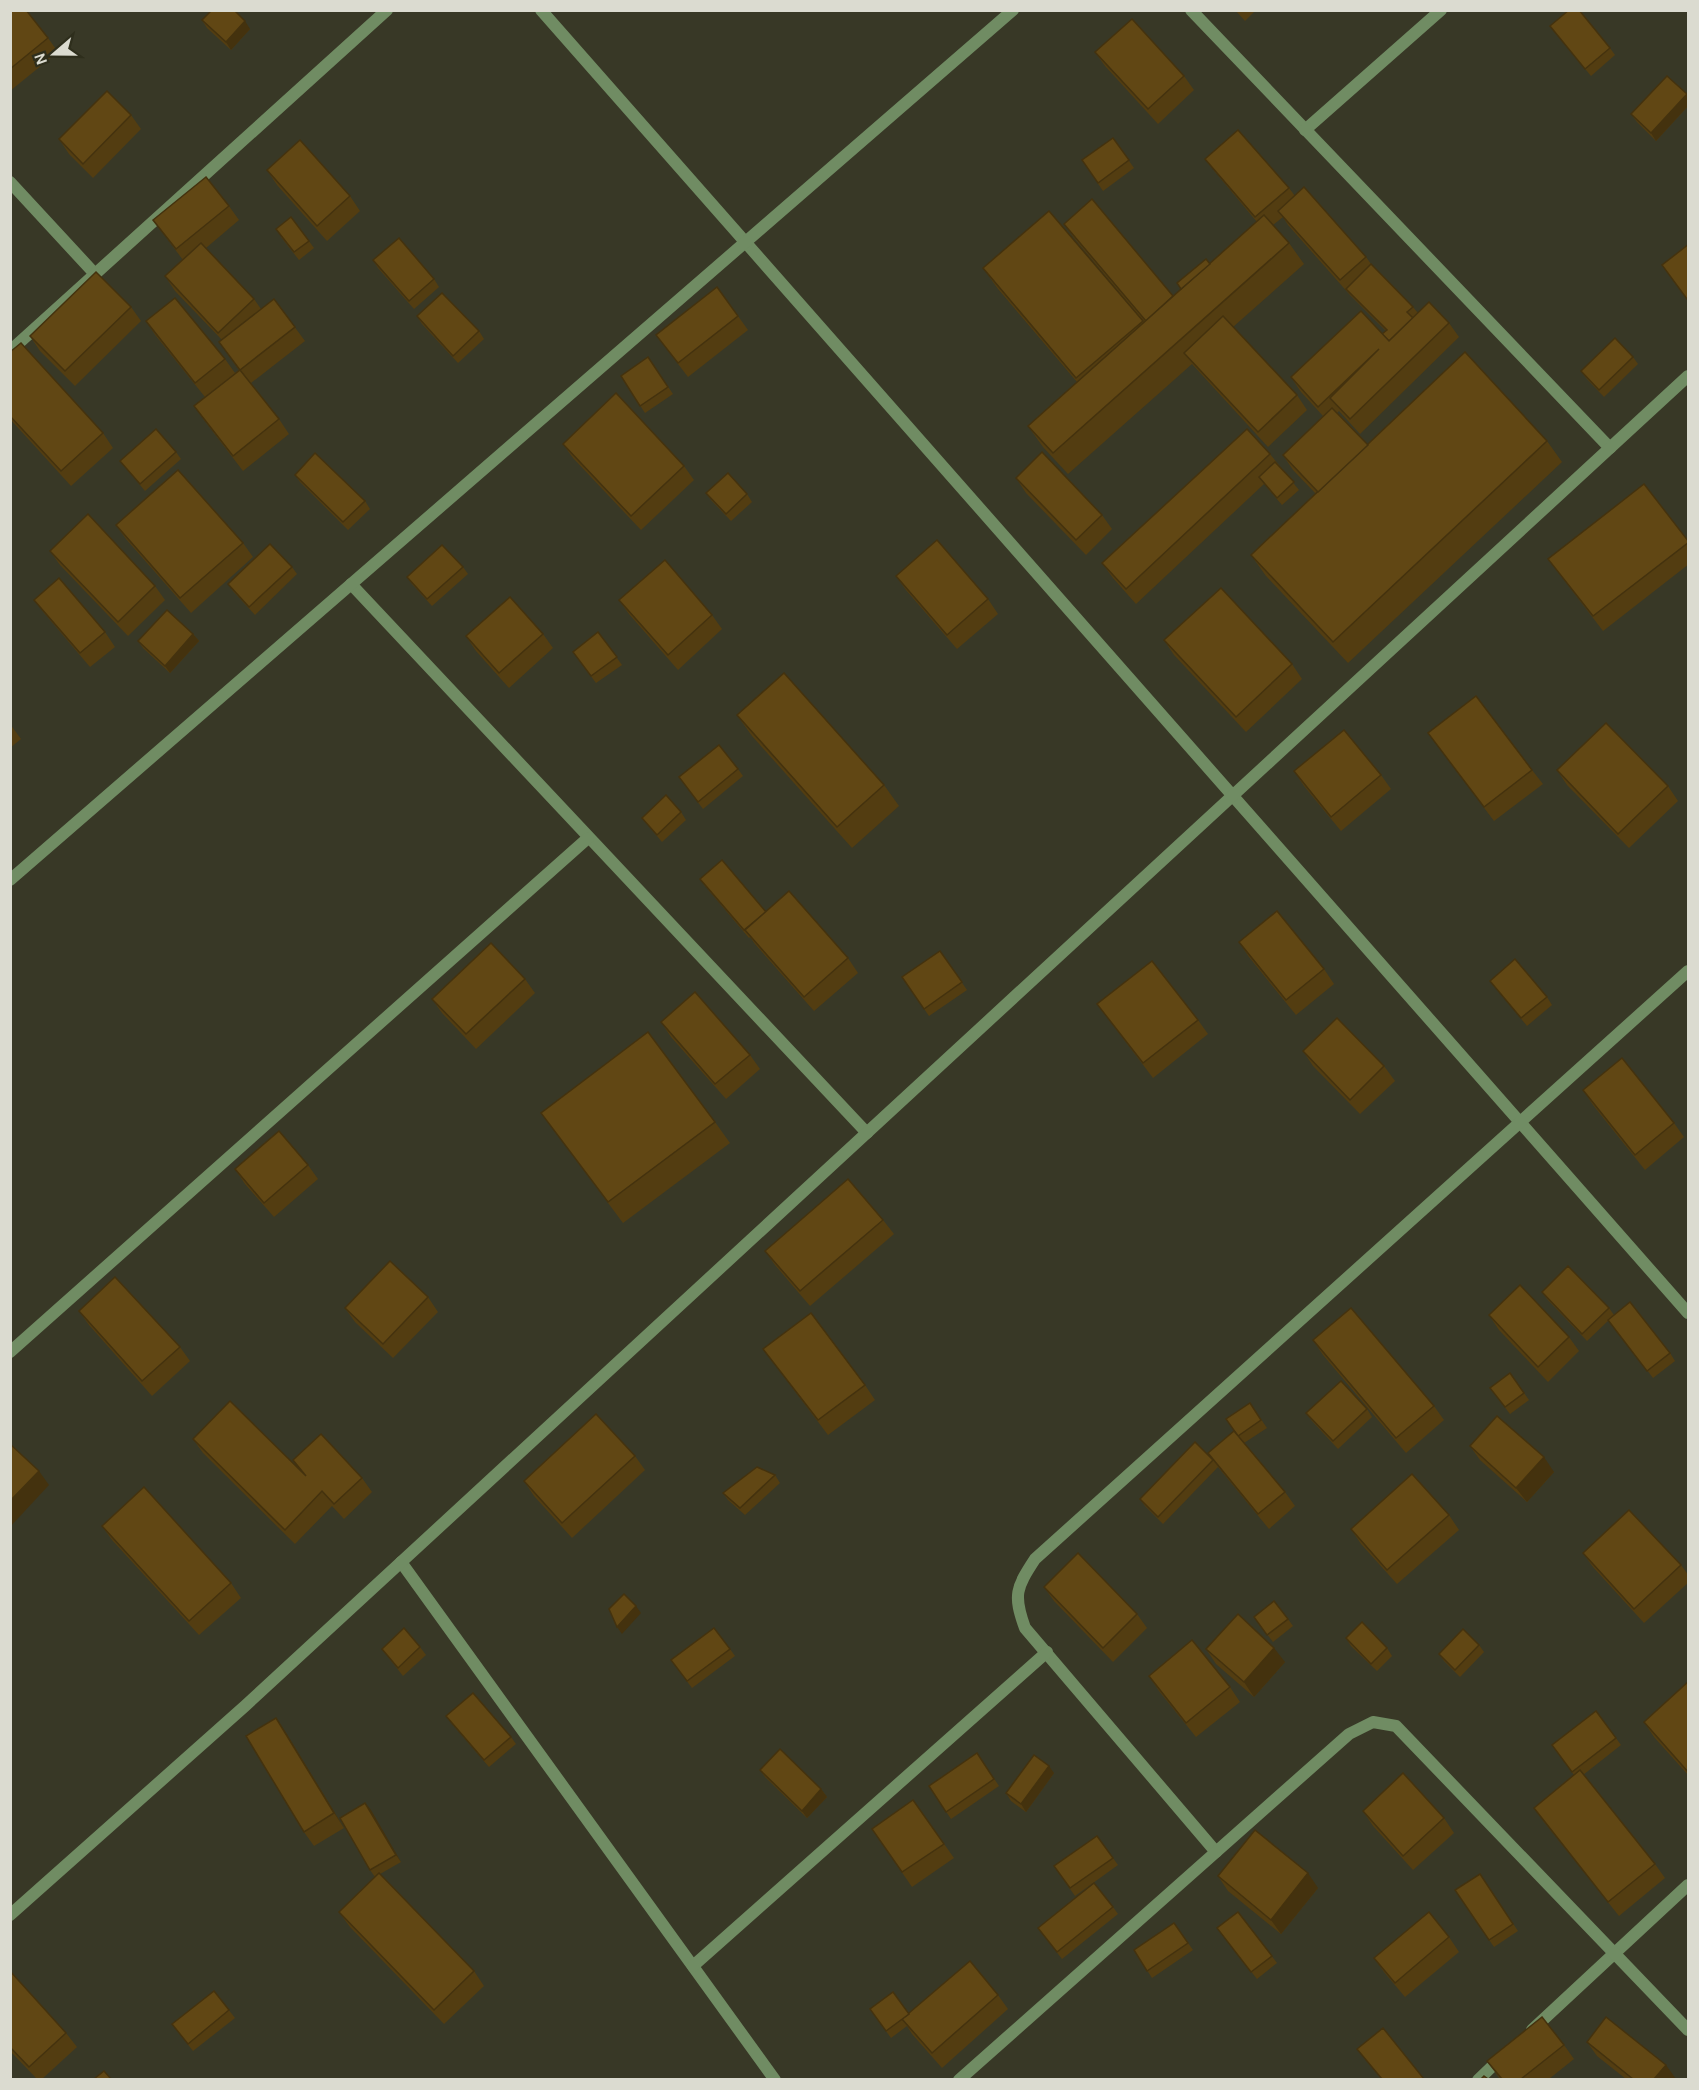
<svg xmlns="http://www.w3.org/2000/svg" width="1699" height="2090" font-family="Karla,sans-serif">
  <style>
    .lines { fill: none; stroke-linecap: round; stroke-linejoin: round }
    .minor { stroke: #708c63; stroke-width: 12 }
    .wall { fill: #533d11 }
    .shaded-wall { fill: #44320e }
    .building { fill: #614714; stroke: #44320e; stroke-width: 1.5 }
  </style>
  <rect width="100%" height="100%" fill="#383826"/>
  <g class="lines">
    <g class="minor">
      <polyline points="541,10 1688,1313"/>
      <polyline points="1191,10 1610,448"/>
      <polyline points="1305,130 1441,10"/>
      <polyline points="10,182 95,274"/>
      <polyline points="10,351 387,10"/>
      <polyline points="351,584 867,1133"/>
      <polyline points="10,880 1013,10"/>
      <polyline points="10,1352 588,838"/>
      <polyline points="401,1562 775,2080"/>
      <path d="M1216,1852L1025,1628C1013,1595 1016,1588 1035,1559L1688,971"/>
      <polyline points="10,1915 245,1706 1688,376"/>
      <polyline points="693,1966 1047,1652"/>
      <polyline points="1532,2030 1688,1885"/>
      <polyline points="959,2080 1349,1734 1373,1722 1396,1726 1688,2030"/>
      <polyline points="1478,2080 1503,2056"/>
    </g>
  </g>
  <g class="wall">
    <polygon points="10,10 48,38 58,52 10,91"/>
    <polygon points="1235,10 1256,10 1245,21"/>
    <polygon points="202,20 250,29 231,50 207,28"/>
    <polygon points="1550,26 1610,48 1615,55 1591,76"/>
    <polygon points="1095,52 1184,76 1194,90 1158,124 1105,66"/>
    <polygon points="1687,94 1689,97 1689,105 1656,141 1637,122 1631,114"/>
    <polygon points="131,115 141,129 93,178 69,154 59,139"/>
    <polygon points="1113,138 1134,168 1103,191 1082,160"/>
    <polygon points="1205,159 1289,188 1295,196 1366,257 1371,264 1413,307 1418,313 1449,323 1459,337 1360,434 1339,411 1337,413 1368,445 1547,441 1562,462 1348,663 1266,576 1251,555 1316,494 1293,470 1283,455 1323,416 1301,392 1291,377 1382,334 1386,331 1350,295 1288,225 1283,217 1273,225 1289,243 1304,264 1233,327 1297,395 1307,410 1268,447 1192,364 1068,474 1043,447 1028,426 1077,382 998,289 983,268 1143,321 1144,322 1074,238 1064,224 1173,296 1257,222 1216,173"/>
    <polygon points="267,170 350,196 360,211 327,241 277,185"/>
    <polygon points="229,206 239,220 206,248 254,299 261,309 274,299 305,341 251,383 279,419 289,434 243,471 204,420 194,406 205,397 156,336 146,321 225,359 235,373 239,370 219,342 222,340 175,291 165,276 183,260 153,220"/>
    <polygon points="291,217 314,248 299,260 281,237"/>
    <polygon points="373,260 434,279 439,287 414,309 378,268"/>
    <polygon points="131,307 141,321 75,386 40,351 30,336"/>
    <polygon points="417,316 479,331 484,339 458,363 422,324"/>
    <polygon points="738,316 748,330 688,377 656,335"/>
    <polygon points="10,352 103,433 113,448 71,486 10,419"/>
    <polygon points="648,357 673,394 645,413 621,376"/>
    <polygon points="1633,357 1638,364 1604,397 1586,378 1581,371"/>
    <polygon points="563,444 684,466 694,480 641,530 573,458"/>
    <polygon points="176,452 181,459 145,491 120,461"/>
    <polygon points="1270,454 1299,490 1282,505 1264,484 1136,604 1113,578 1102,563"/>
    <polygon points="295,475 365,501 370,509 348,530 300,482"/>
    <polygon points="1016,478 1102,515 1112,529 1086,555 1026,493"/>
    <polygon points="706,493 747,494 752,502 731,521 711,500"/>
    <polygon points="116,525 243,543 253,557 191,613 126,539"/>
    <polygon points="1689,542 1689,564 1603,631 1548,559"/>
    <polygon points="50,551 155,586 165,600 128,636 60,565"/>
    <polygon points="292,567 297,574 255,615 233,591 228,584"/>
    <polygon points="463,567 468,574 432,606 412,584 407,577"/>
    <polygon points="896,576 988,599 998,614 957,649 906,590"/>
    <polygon points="34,600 105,632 115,647 90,667 45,614"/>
    <polygon points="619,600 712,615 722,629 678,670 629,614"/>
    <polygon points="598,632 622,665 596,683 573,652"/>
    <polygon points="193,634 199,641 170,673 143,648 138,641"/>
    <polygon points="543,634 553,648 509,688 476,651 466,636"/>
    <polygon points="1164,640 1292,664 1302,679 1246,732 1174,655"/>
    <polygon points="737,715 884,785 899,806 852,848 752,736"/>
    <polygon points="10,724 21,739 10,748"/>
    <polygon points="1428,733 1532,770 1543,784 1494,821"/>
    <polygon points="738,769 743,776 703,809 684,784"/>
    <polygon points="1557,770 1668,786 1678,801 1629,848 1567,785"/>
    <polygon points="1294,771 1381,775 1391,789 1341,831 1304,786"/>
    <polygon points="681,812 686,820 662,842 642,818"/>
    <polygon points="700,879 766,912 848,958 858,973 814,1011 755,944 750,937 749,938 705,886"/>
    <polygon points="1239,942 1324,969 1334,984 1296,1015 1249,957"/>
    <polygon points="940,951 967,990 929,1016 902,977"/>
    <polygon points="525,979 535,993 476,1049 442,1013 432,999"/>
    <polygon points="1490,981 1547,997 1552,1005 1527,1026"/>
    <polygon points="1097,1004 1198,1020 1208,1034 1153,1078"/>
    <polygon points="661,1022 750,1055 760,1069 726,1099 671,1037"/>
    <polygon points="1303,1051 1384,1066 1395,1081 1360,1114 1313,1066"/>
    <polygon points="1583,1090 1674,1123 1684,1137 1645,1170 1593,1105"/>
    <polygon points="541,1113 715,1122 730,1143 623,1223"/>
    <polygon points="308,1165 318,1179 274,1217 245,1184 235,1169"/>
    <polygon points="883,1220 894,1234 810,1306 775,1265 765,1251"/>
    <polygon points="1542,1292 1609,1308 1614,1315 1670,1353 1675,1361 1653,1378 1609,1320 1587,1341 1547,1299"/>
    <polygon points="428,1297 438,1312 393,1358 355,1322 345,1308"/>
    <polygon points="79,1311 180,1347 190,1361 152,1396 89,1325"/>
    <polygon points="1489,1315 1569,1337 1579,1351 1548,1382 1499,1330"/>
    <polygon points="1313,1340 1434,1406 1444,1420 1406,1453 1323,1355"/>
    <polygon points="763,1349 865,1385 875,1400 828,1435"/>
    <polygon points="1510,1373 1529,1400 1510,1414 1490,1388"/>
    <polygon points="1250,1403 1267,1428 1244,1443 1285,1492 1295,1506 1269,1529 1218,1467 1163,1524 1145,1506 1140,1499 1213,1460 1208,1453 1234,1431"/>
    <polygon points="1367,1409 1372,1417 1338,1449 1312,1421 1306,1413"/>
    <polygon points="193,1439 300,1470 293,1460 362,1478 372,1492 344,1519 332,1506 295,1544 203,1453"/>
    <polygon points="1470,1446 1554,1472 1527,1502 1480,1460"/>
    <polygon points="635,1456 645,1470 572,1538 534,1496 524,1481"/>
    <polygon points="775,1475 780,1483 745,1515 728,1500 723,1493"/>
    <polygon points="1449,1515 1459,1530 1397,1584 1361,1544 1351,1529"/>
    <polygon points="102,1526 231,1583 241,1598 199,1635 112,1540"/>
    <polygon points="1583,1553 1681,1565 1689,1576 1689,1582 1644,1623 1593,1567"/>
    <polygon points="1044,1587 1137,1614 1147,1628 1113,1662 1054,1601"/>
    <polygon points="1254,1617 1288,1619 1293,1626 1273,1642"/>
    <polygon points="1346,1638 1387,1648 1392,1656 1377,1671 1351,1646"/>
    <polygon points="1479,1645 1484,1652 1460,1677 1444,1661 1439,1654"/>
    <polygon points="420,1647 426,1655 403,1676 382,1649"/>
    <polygon points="730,1649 735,1656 692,1688 671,1660"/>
    <polygon points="1206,1649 1285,1662 1254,1697 1216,1664"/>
    <polygon points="1149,1676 1230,1687 1240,1702 1196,1737 1159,1691"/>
    <polygon points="1689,1681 1689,1776 1654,1737 1644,1722"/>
    <polygon points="1596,1711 1621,1745 1583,1775 1655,1864 1665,1878 1619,1916 1544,1822 1534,1808 1574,1775 1552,1745"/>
    <polygon points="446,1716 511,1737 516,1744 489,1767 452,1724"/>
    <polygon points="276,1718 286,1733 344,1828 314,1846 304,1832"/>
    <polygon points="977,1753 999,1786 951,1819 929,1786"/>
    <polygon points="760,1770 821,1789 827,1797 807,1818 765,1777"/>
    <polygon points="1054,1773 1026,1812 1011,1801 1006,1793"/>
    <polygon points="913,1800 954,1858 912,1887 872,1829"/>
    <polygon points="365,1803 401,1862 380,1874 474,1971 484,1986 444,2024 350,1927 339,1912 375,1877 370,1870"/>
    <polygon points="1363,1811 1444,1818 1454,1833 1413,1870 1373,1826"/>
    <polygon points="1097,1836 1118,1865 1075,1896 1054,1866"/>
    <polygon points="1480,1874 1518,1931 1494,1947 1455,1890"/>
    <polygon points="1218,1876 1318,1888 1281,1934 1228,1891"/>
    <polygon points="1113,1907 1118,1914 1062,1959 1038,1928"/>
    <polygon points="1238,1912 1277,1963 1257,1979 1217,1928"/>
    <polygon points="1174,1923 1193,1950 1152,1978 1134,1950"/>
    <polygon points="1449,1937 1459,1952 1405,1997 1384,1972 1374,1958"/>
    <polygon points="10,1971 66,2033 77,2047 42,2079 37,2079 10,2051"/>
    <polygon points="214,1991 235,2018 193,2051 172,2024"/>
    <polygon points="998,1995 1008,2009 942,2068 912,2034 907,2026 891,2038 870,2009 909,2014"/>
    <polygon points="1587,2042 1676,2079 1626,2079 1597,2056"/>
    <polygon points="1564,2045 1574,2059 1549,2079 1500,2079 1487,2061"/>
  </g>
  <g class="shaded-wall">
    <polygon points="245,21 250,29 231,50 226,42"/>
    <polygon points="1687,94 1689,97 1689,105 1656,141 1651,133"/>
    <polygon points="193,634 199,641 170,673 165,666"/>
    <polygon points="1544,1457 1554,1472 1527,1502 1516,1488"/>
    <polygon points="39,1471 49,1485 10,1527 10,1501"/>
    <polygon points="636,1606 641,1613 622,1634 617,1627"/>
    <polygon points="1274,1648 1285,1662 1254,1697 1244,1682"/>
    <polygon points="276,1718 286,1733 344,1828 334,1813"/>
    <polygon points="1049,1766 1054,1773 1026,1812 1021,1804"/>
    <polygon points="821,1789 827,1797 807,1818 802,1811"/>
    <polygon points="365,1803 371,1810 401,1862 396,1855"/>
    <polygon points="1308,1873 1318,1888 1281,1934 1271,1920"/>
    <polygon points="1666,2065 1676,2079 1654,2079"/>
  </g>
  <g class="building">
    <polygon points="10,10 26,10 48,38 10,69"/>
    <polygon points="212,10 234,10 245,21 226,42 202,20"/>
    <polygon points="1569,10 1579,10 1610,48 1585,69 1550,26"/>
    <polygon points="1132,19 1184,76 1148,109 1095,52"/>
    <polygon points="1667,76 1687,94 1651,133 1631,114"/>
    <polygon points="107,91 131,115 83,164 59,139"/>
    <polygon points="1238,130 1289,188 1255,217 1205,159"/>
    <polygon points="1113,138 1129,160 1098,183 1082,160"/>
    <polygon points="300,140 350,196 317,226 267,170"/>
    <polygon points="206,177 229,206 176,249 153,220"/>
    <polygon points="1304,187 1366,257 1340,280 1278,211"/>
    <polygon points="1092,199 1173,296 1146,321 1064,224"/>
    <polygon points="1049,211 1143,321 1076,378 983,268"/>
    <polygon points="1264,215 1289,243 1053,453 1028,426"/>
    <polygon points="291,217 309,241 294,252 276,229"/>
    <polygon points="399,238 434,279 409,301 373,260"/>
    <polygon points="201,243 254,299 218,333 165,276"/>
    <polygon points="1689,244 1689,298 1687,299 1662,265"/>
    <polygon points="1206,259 1210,264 1181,289 1177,283"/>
    <polygon points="1371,264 1413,307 1407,312 1413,318 1389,341 1382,334 1387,330 1346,289"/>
    <polygon points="96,272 131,307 65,371 30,336"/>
    <polygon points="717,287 738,316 678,363 656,335"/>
    <polygon points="442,293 479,331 453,356 417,316"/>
    <polygon points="175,298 225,359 195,383 146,321"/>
    <polygon points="274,299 295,327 240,370 219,342"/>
    <polygon points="1429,302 1449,323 1350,419 1330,398 1379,349 1318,407 1291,377 1361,311 1389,341"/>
    <polygon points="1223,316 1297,395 1258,432 1184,353"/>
    <polygon points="1615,338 1633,357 1599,390 1581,371"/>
    <polygon points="21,343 103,433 61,471 10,416 10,352"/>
    <polygon points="1465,352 1547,441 1333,642 1251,555"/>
    <polygon points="648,357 668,387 640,406 621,376"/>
    <polygon points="240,370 279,419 233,456 194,406"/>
    <polygon points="616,393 684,466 631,516 563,444"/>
    <polygon points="1332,408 1368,445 1318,492 1283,455"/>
    <polygon points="156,429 176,452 140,484 120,461"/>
    <polygon points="1247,429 1270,454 1126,589 1102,563"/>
    <polygon points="1042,452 1102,515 1076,540 1016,478"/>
    <polygon points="315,453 365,501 343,522 295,475"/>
    <polygon points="1275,462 1294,482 1277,498 1259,477"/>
    <polygon points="178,470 243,543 180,598 116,525"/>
    <polygon points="728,473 747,494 726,514 706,493"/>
    <polygon points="1644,484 1689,542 1593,616 1548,559"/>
    <polygon points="88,514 155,586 118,622 50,551"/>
    <polygon points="937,540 988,599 947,635 896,576"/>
    <polygon points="270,544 292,567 249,607 228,584"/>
    <polygon points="442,545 463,567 427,599 407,577"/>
    <polygon points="665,560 712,615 668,655 619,600"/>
    <polygon points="59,578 105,632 80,653 34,600"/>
    <polygon points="1221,588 1292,664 1236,717 1164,640"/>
    <polygon points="510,597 543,634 499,673 466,636"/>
    <polygon points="167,610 193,634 165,666 138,641"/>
    <polygon points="598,632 617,657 591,676 573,652"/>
    <polygon points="784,673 884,785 837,827 737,715"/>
    <polygon points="1476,696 1532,770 1484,807 1428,733"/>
    <polygon points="1606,723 1668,786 1618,834 1557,770"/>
    <polygon points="1344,730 1381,775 1331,817 1294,771"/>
    <polygon points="719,745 738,769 698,802 679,777"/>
    <polygon points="666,795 681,812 657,835 642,818"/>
    <polygon points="722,860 766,912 744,930 700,879"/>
    <polygon points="789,891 848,958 804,997 745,930"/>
    <polygon points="1277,911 1324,969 1286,1000 1239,942"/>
    <polygon points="491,943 525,979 466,1034 432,999"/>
    <polygon points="940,951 962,982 924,1009 902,977"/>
    <polygon points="1515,959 1547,997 1521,1018 1490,981"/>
    <polygon points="1152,961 1198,1020 1143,1063 1097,1004"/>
    <polygon points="695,992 750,1055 715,1084 661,1022"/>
    <polygon points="1337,1018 1384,1066 1350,1100 1303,1051"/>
    <polygon points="648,1032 715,1122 608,1202 541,1113"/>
    <polygon points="1622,1058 1674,1123 1635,1155 1583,1090"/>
    <polygon points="279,1131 308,1165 264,1203 235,1169"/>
    <polygon points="848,1179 883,1220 800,1291 765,1251"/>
    <polygon points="390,1261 428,1297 383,1344 345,1308"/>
    <polygon points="1568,1266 1609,1308 1582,1334 1542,1292"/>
    <polygon points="115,1277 180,1347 142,1381 79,1311"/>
    <polygon points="1520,1285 1569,1337 1538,1367 1489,1315"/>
    <polygon points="1630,1302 1670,1353 1647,1371 1608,1320"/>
    <polygon points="1351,1308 1434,1406 1396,1438 1313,1340"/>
    <polygon points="811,1313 865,1385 818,1420 763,1349"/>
    <polygon points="1510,1373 1524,1393 1505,1407 1490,1388"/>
    <polygon points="1341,1381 1367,1409 1333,1441 1306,1413"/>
    <polygon points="230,1401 306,1476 293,1460 321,1434 362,1478 334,1504 322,1491 285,1530 193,1439"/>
    <polygon points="1250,1403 1261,1420 1238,1436 1226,1419"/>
    <polygon points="596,1414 635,1456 562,1523 524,1481"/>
    <polygon points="1497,1416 1544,1457 1516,1488 1470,1446"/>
    <polygon points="1234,1431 1285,1492 1258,1514 1208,1453"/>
    <polygon points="1195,1442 1213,1460 1158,1517 1140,1499"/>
    <polygon points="10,1444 39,1471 10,1501"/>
    <polygon points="757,1467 775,1475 740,1508 723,1493"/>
    <polygon points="1412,1474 1449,1515 1387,1570 1351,1529"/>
    <polygon points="144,1487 231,1583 189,1621 102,1526"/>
    <polygon points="1629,1510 1681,1565 1634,1609 1583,1553"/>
    <polygon points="1078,1553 1137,1614 1103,1648 1044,1587"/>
    <polygon points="624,1594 636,1606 617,1627 609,1609"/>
    <polygon points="1274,1601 1288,1619 1267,1635 1254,1617"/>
    <polygon points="1238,1614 1274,1648 1244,1682 1206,1649"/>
    <polygon points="1362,1622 1387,1648 1371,1664 1346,1638"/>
    <polygon points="404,1628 420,1647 398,1668 382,1649"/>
    <polygon points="714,1628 730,1649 687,1681 671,1660"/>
    <polygon points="1463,1629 1479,1645 1455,1670 1439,1654"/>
    <polygon points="1192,1640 1230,1687 1186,1723 1149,1676"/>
    <polygon points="1689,1681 1689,1773 1644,1722"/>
    <polygon points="473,1693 511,1737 484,1760 446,1716"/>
    <polygon points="1596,1711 1616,1738 1572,1772 1552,1745"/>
    <polygon points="276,1718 334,1813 304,1832 246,1736"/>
    <polygon points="780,1749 821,1789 802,1811 760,1770"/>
    <polygon points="977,1753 994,1779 946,1812 929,1786"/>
    <polygon points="1034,1755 1049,1766 1021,1804 1006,1793"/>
    <polygon points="1580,1770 1655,1864 1608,1902 1534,1808"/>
    <polygon points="1403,1773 1444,1818 1403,1856 1363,1811"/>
    <polygon points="913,1800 944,1844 902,1872 872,1829"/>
    <polygon points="365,1803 396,1855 370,1870 340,1818"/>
    <polygon points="1255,1830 1308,1873 1271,1920 1218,1876"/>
    <polygon points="1097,1836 1113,1858 1070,1888 1054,1866"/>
    <polygon points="379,1873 474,1971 434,2010 339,1912"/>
    <polygon points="1480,1874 1513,1924 1489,1940 1455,1890"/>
    <polygon points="1094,1883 1113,1907 1057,1952 1038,1928"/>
    <polygon points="1238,1912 1272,1956 1251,1972 1217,1928"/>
    <polygon points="1429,1912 1449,1937 1395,1983 1374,1958"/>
    <polygon points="1174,1923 1188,1943 1147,1971 1134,1950"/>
    <polygon points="970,1961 998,1995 932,2053 902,2019"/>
    <polygon points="10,1971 66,2033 29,2067 10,2047"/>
    <polygon points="214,1991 229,2010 188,2044 172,2024"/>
    <polygon points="893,1992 909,2014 886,2031 870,2009"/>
    <polygon points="1542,2017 1564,2045 1521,2079 1502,2079 1487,2061"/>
    <polygon points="1606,2017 1666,2065 1654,2079 1633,2079 1587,2042"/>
    <polygon points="1383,2028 1424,2079 1382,2079 1357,2049"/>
    <polygon points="104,2071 111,2079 94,2079"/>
    <polygon points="1484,2076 1488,2079 1481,2079"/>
  </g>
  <rect width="1699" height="2090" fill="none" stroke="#dbdbd0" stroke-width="24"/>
  <g transform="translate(54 54) rotate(250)" stroke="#2e2e1c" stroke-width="4.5" paint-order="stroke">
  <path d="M0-4.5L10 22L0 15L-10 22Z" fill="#dbdbd0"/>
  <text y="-9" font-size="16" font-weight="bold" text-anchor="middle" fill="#dbdbd0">N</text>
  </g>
</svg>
